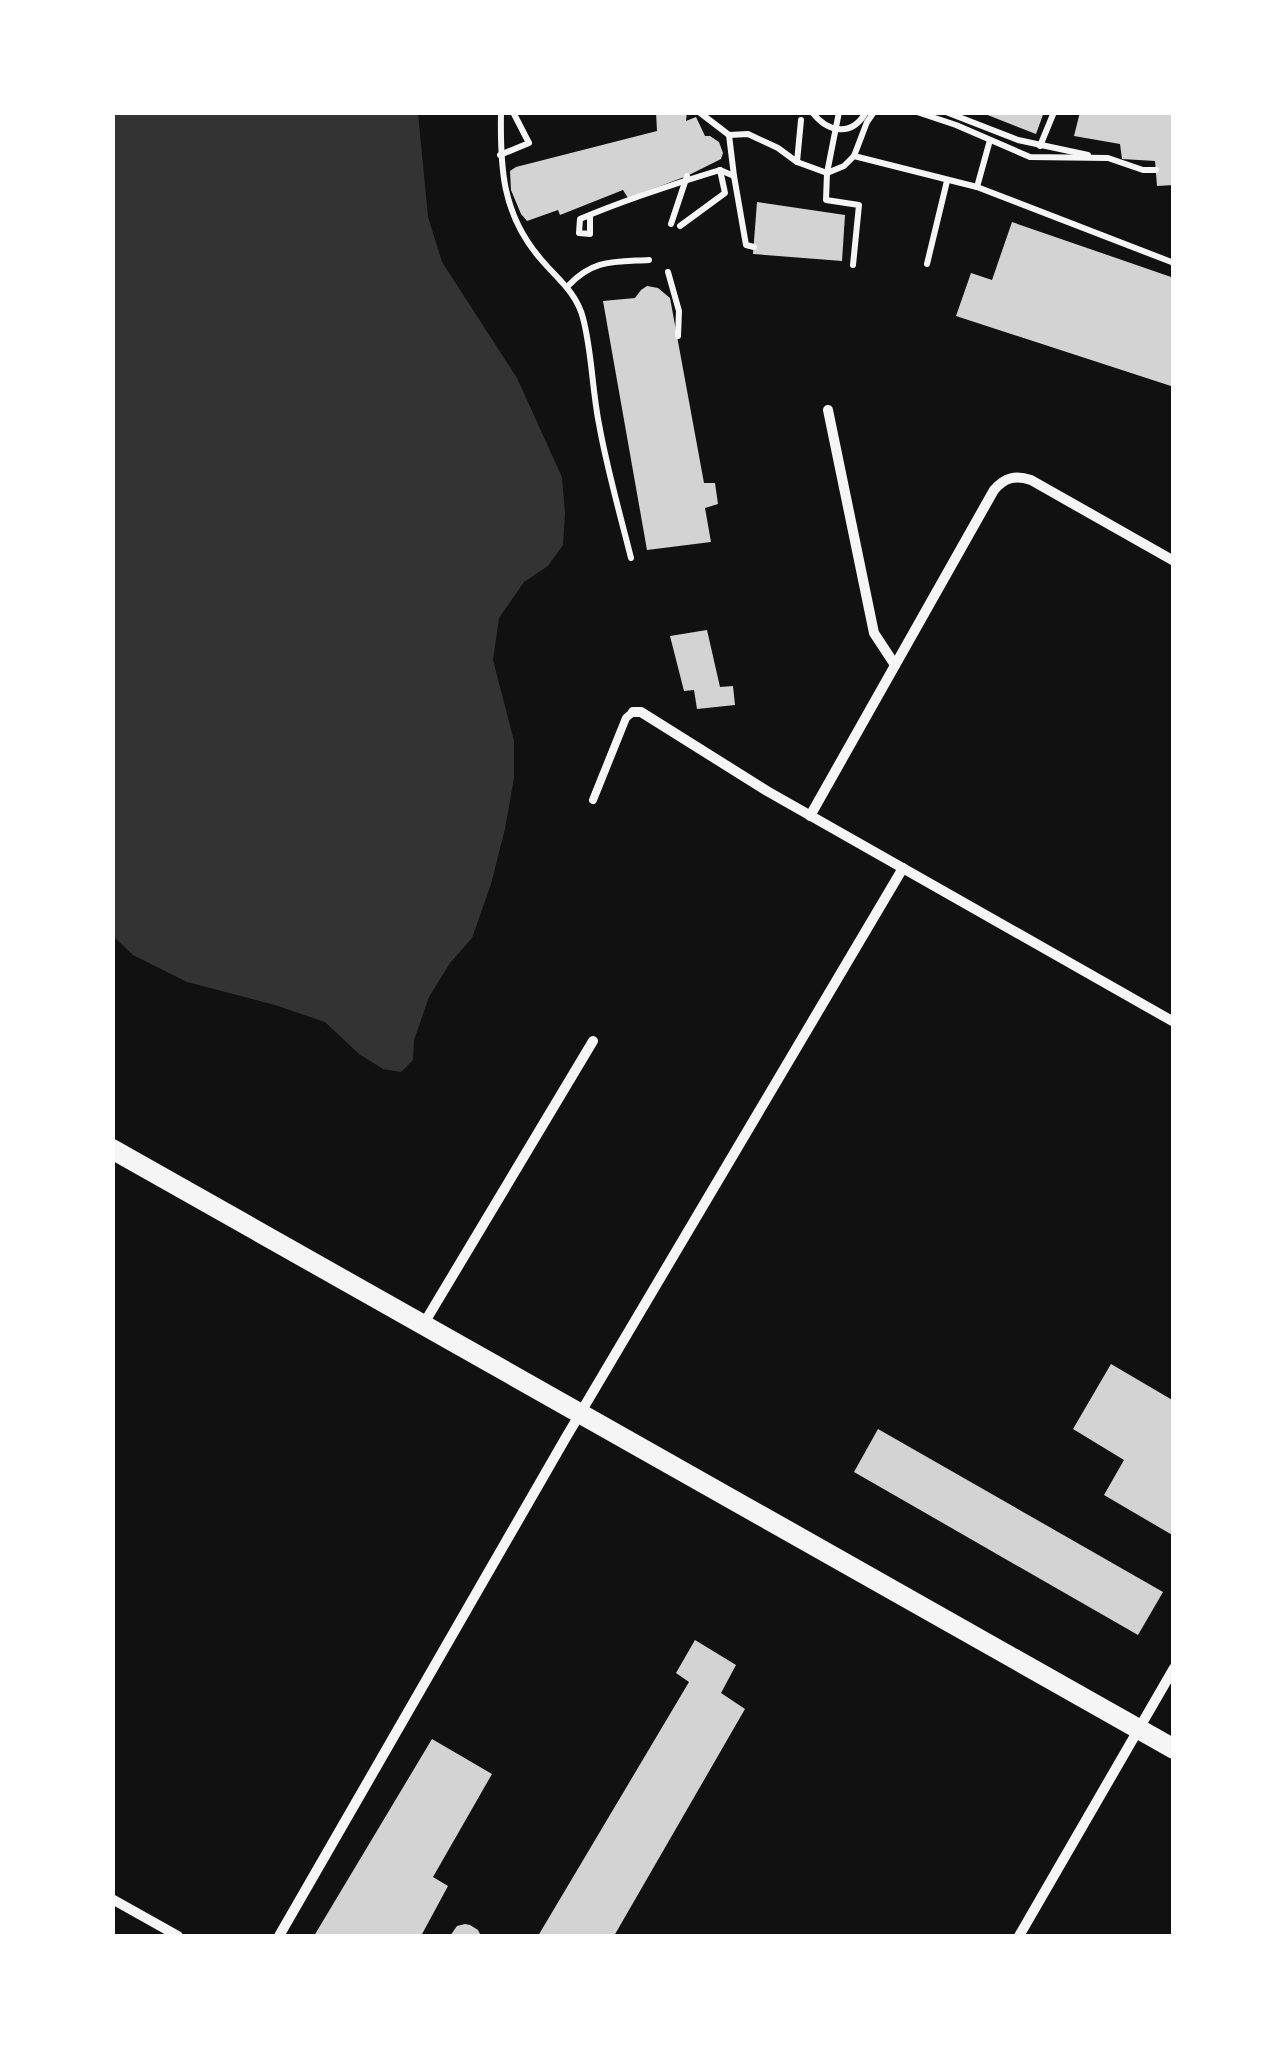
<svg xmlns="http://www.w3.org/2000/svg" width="1286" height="2049" font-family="'Libre Baskerville',serif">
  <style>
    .water { fill: #333 }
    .building { fill: #d3d3d3 }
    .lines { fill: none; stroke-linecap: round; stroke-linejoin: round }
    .path { stroke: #f5f5f5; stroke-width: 6 }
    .service { stroke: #f5f5f5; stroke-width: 8 }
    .minor { stroke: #f5f5f5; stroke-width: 10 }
    .secondary { stroke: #f5f5f5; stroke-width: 20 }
  </style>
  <rect width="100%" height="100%" fill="#111"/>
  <polygon class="water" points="112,113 418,113 428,217 442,262 517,378 562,477 565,513 563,545 548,566 524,582 499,618 493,660 514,741 514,778 505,829 491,884 472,938 450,963 429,997 414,1040 413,1060 401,1072 383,1069 359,1054 325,1022 275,1005 187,982 133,955 113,936"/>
  <g class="building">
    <polygon points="656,112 687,112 686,121 696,117 705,136 710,136 719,142 723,153 721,159 687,176 628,198 623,190 560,215 558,210 527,221 521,214 511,190 510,171 516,167 657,131"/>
    <polygon points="980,112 1044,112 1036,134"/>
    <polygon points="1080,112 1174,112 1174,185 1157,186 1155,161 1122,159 1120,144 1074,136"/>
    <polygon points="757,202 845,215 842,261 753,254"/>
    <polygon points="1012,222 1174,278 1174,387 956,316 971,273 992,280"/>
    <polygon points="647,286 658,288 670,298 704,483 715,483 718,504 705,508 711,542 647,550 603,301 635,298 641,290"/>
    <polygon points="707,630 720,687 733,686 735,705 697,709 694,690 684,691 670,636"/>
    <polygon points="1111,1364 1174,1401 1174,1536 1104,1495 1124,1460 1073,1429"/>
    <polygon points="878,1429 1163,1592 1138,1635 854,1472"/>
    <polygon points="695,1640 736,1665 721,1693 745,1709 614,1936 538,1936 689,1682 676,1673"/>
    <polygon points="432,1739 492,1774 433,1877 448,1886 421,1936 314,1936"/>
    <polygon points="465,1924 470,1925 478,1930 481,1936 450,1936 457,1926"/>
  </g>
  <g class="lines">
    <g class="path">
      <path d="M501,112C500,167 502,213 539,257C555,277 576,291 583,318C592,352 592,389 599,424C607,469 620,514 631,558"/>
      <polyline points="699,112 729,135 748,134 778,148 797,162 827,173 844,166 854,156 867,122 874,112"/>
      <path d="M812,112C828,133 852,137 866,112"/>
      <polyline points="839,112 827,173 826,200 859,205 853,265"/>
      <polyline points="917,112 956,125 1030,157 1108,158 1143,170 1156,170"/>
      <polyline points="946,112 1018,140 1088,155"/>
      <polyline points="1040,146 1054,112"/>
      <polyline points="500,155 529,143 513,112"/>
      <polyline points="854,156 977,187 1174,263"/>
      <polyline points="797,162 801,120"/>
      <polyline points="734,176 746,245 754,247"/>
      <polyline points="977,187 990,140"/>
      <path d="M590,215V234L579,233L580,219C624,200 674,184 720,170L734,176L729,135"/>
      <polyline points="671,224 687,176"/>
      <polyline points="680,226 725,193 720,170"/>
      <polyline points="927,264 947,181"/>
      <polyline points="668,272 679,311 678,336"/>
      <path d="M568,286C593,259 614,262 649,260"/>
    </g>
    <polyline class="service" points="593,800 626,718 633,712"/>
    <g class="minor">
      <polyline points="828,410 874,633 895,665"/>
      <polyline points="633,712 641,712 767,791 1174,1022"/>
      <path d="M810,816L994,490C1005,477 1016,475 1031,480L1174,561"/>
      <polyline points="423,1325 593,1041"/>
      <polyline points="112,1899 178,1936"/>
      <polyline points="279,1936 565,1439 903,868"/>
      <polyline points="1019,1936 1174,1668"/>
    </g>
    <polyline class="secondary" points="112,1149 1174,1749"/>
  </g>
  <rect width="1286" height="2049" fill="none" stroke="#ffffff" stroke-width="230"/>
</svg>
